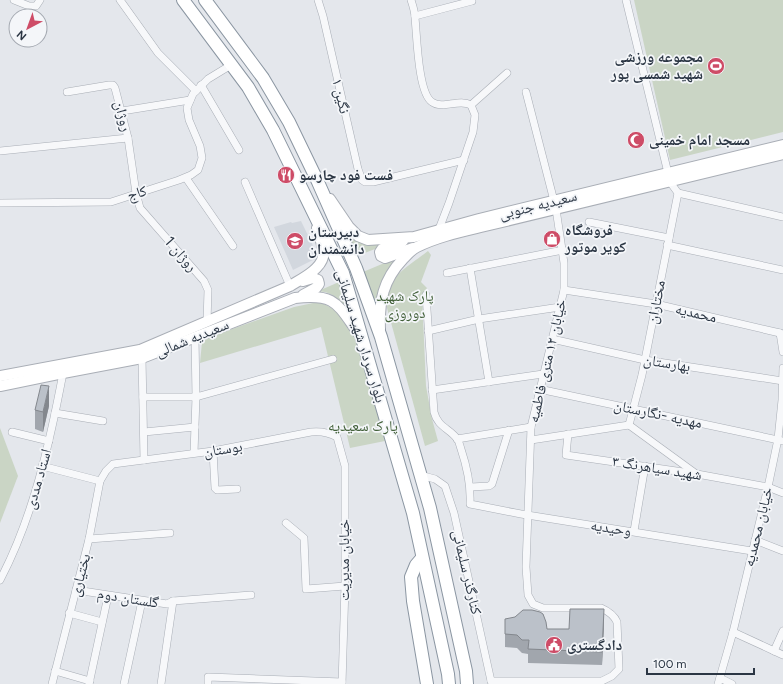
<svg xmlns="http://www.w3.org/2000/svg" width="783" height="684" font-family="Figtree,'Noto Naskh Arabic',sans-serif">
  <style>
    .built { fill: #d2d7de }
    .green { fill: #cad5c5 }
    .lines { fill: none; stroke-linecap: round; stroke-linejoin: round }
    .minor-casing { stroke: #a9aeb6; stroke-width: 8 }
    .secondary-casing { stroke: #a9aeb6; stroke-width: 12 }
    .trunk-casing { stroke: #8b96a2; stroke-width: 14 }
    .minor { stroke: #f7f8fa; stroke-width: 7 }
    .secondary { stroke: #fff; stroke-width: 10 }
    .trunk { stroke: #fff; stroke-width: 12 }
    .wall { fill: #a1a6ad }
    .shaded-wall { fill: #83878d }
    .building { fill: #bbc1c9; stroke: #83878d }
    .labels { text-anchor: middle; dominant-baseline: central; stroke-width: 3.5; stroke-linejoin: round; paint-order: stroke }
    .poi-label { font-size: 15px; font-weight: bold; fill: #2b3644; stroke: #f4f6f9; text-anchor: start }
    .street-label { font-size: 15px; fill: #2b3644; stroke: #f4f6f9 }
    .park-label { font-size: 15px; fill: #426039; stroke: #f4f6f9 }
  </style>
  <rect width="100%" height="100%" fill="#e4e7ec"/>
  <polygon class="built" points="301,221 317,254 315,259 293,270 274,227 291,222 292,223"/>
  <g class="green">
    <polygon points="634,0 783,0 783,132 670,160"/>
    <polygon points="343,226 350,234 393,242 357,256"/>
    <path d="M428,251L431,255L421,282L427,288L422,295L426,386L432,419L438,441L425,446L387,308C387,304 386,299 387,295C390,275 413,263 428,251Z"/>
    <path d="M401,256C381,275 379,284 377,311L363,272Z"/>
    <path d="M339,282L351,316C343,304 332,289 316,292Z"/>
    <path d="M318,302C339,308 350,326 358,345L385,441L350,448L321,327L200,363L202,342L204,339L294,307Z"/>
    <polygon points="0,428 18,476 0,523"/>
  </g>
  <g class="lines">
    <defs>
      <g id="minor">
        <polyline points="14,0 29,6 36,6 40,0"/>
        <polyline points="120,0 158,53 196,91"/>
        <polyline points="318,0 323,16 358,169 362,180 365,182 373,182 464,160"/>
        <path d="M411,0C413,6 415,12 415,18C417,36 418,93 432,102C443,110 459,98 471,105"/>
        <polyline points="626,0 668,173"/>
        <polyline points="415,16 472,1"/>
        <polyline points="201,85 239,150"/>
        <polyline points="67,92 109,85 113,85 115,88 128,138 136,193 140,208 204,281 208,290 207,322"/>
        <polyline points="526,92 554,201"/>
        <polyline points="471,105 507,73"/>
        <polyline points="122,111 190,100"/>
        <polyline points="0,151 128,138"/>
        <polyline points="186,178 233,246"/>
        <polyline points="245,182 290,286"/>
        <polyline points="678,193 783,217"/>
        <polyline points="0,203 111,202 179,180 191,175 198,170 202,158 200,146 189,120 187,108 193,94 208,79 231,65"/>
        <polyline points="589,222 669,238"/>
        <polyline points="439,229 449,203 473,132 475,115 471,105"/>
        <polyline points="667,245 783,270"/>
        <polyline points="470,268 489,382"/>
        <polyline points="447,273 563,250"/>
        <polyline points="564,290 656,304 780,333"/>
        <path d="M426,295L434,412C438,428 450,428 458,440C459,442 460,446 461,449C467,467 471,485 470,504L521,514L752,551"/>
        <polyline points="428,331 479,319 560,307"/>
        <polyline points="780,333 783,352"/>
        <polyline points="552,339 645,360 783,381"/>
        <polyline points="142,358 144,460"/>
        <polyline points="539,389 783,441"/>
        <polyline points="432,390 543,374"/>
        <polyline points="143,397 196,397 333,359"/>
        <polyline points="55,413 103,421"/>
        <polyline points="629,425 642,375 678,193 670,182"/>
        <polyline points="629,425 695,473"/>
        <polyline points="12,432 49,441"/>
        <polyline points="144,432 195,427"/>
        <polyline points="568,434 566,455 697,474 768,487 783,493"/>
        <polyline points="457,439 531,427"/>
        <polyline points="531,440 629,425"/>
        <polyline points="213,451 215,488 217,490 237,489"/>
        <polyline points="194,453 196,397 195,337"/>
        <polyline points="42,466 100,481"/>
        <polyline points="420,475 435,479 445,486 454,513 491,681"/>
        <polyline points="471,487 489,486 492,484 509,430"/>
        <polyline points="286,523 304,538 306,589 345,586"/>
        <polyline points="634,531 645,466"/>
        <polyline points="89,539 170,533"/>
        <polyline points="755,540 783,551"/>
        <path d="M0,580C33,518 50,442 63,373"/>
        <polyline points="76,590 167,604 173,601 251,595"/>
        <polyline points="69,613 102,622"/>
        <polyline points="733,632 783,655"/>
        <polyline points="774,651 783,631"/>
        <polyline points="55,671 90,681"/>
        <polyline points="720,678 732,684"/>
        <path d="M491,681H602L612,676L619,669L617,622C614,615 608,611 601,608H543L533,604L528,595L526,567L531,427L564,290V263L556,209"/>
        <path d="M52,684L89,539L100,481L106,471L113,464L213,451L311,432C321,431 328,432 337,437L345,466V586L342,684"/>
        <polyline points="89,684 108,596"/>
        <polyline points="124,684 142,601"/>
        <polyline points="161,684 173,601"/>
        <polyline points="208,684 208,677 342,682"/>
        <polyline points="718,684 733,632 768,487 778,439 782,400 783,368"/>
      </g>
      <g id="secondary">
        <polyline points="330,199 349,227 358,236 368,240 414,237 479,219 783,145"/>
        <polyline points="403,241 382,249 380,252 381,256 385,258 413,248"/>
        <polyline points="303,295 316,288 319,284 318,280 313,278 303,281"/>
        <path d="M380,329C379,301 383,280 403,259C407,255 412,249 417,247C437,237 460,232 481,227L783,154"/>
        <path d="M0,376L140,350L290,286C301,279 320,270 323,257C324,248 320,237 317,228"/>
        <path d="M0,386L63,373L142,358L295,298C336,293 337,304 359,334"/>
      </g>
      <g id="trunk">
        <polyline points="183,0 248,87 273,130 343,273 413,513 448,674 449,684"/>
        <polyline points="205,0 263,78 289,122 318,182 356,268 381,337 430,508 466,671 467,684"/>
        <polyline points="422,558 416,565 411,577 413,601 427,684"/>
      </g>
    </defs>
    <use href="#minor" class="minor-casing"/>
    <use href="#secondary" class="secondary-casing"/>
    <use href="#trunk" class="trunk-casing"/>
    <use href="#minor" class="minor"/>
    <use href="#secondary" class="secondary"/>
    <use href="#trunk" class="trunk"/>
  </g>
  <g class="wall">
    <polygon points="49,406 43,432 35,429 35,410"/>
    <polygon points="505,619 547,629 569,629 604,622 602,665 528,663 528,654 522,653 517,648 505,647"/>
  </g>
  <g class="shaded-wall">
    <polygon points="49,386 49,406 43,432 43,412"/>
    <polygon points="604,609 604,622 602,665 602,652"/>
  </g>
  <g class="building">
    <polygon points="41,385 49,386 43,412 35,410"/>
    <polygon points="570,609 604,609 602,652 528,649 529,640 522,640 517,635 505,634 505,619 515,617 523,610 532,610 540,612 543,614 546,622 547,629 569,629"/>
  </g>
  <defs>
    <symbol id="stadium-disc" viewBox="-11 -11 22 22"><circle r="9.5" fill="#ce4c67" stroke="#f4f6f9"/><path d="M0-5a6.5 5 0 1 0 0 10a6.5 5 0 1 0 0-10ZM-3.5-1.8h7v3.6h-7Z" fill="#fff"/></symbol>
    <symbol id="mosque-disc" viewBox="-11 -11 22 22"><circle r="9.5" fill="#ce4c67" stroke="#f4f6f9"/><path d="M3.5-4.9A6 6 0 1 0 3.5 4.9A5 5 0 1 1 3.5-4.9Z" fill="#fff"/></symbol>
    <symbol id="restaurant-disc" viewBox="-11 -11 22 22"><circle r="9.5" fill="#ce4c67" stroke="#f4f6f9"/><path d="M-5-6h1v4h1v-4h1v4h1v-4h1v5L-1.5 .5V6h-2V.5L-5-1ZM5-6V6H3V1.5H1.5Q1.5-4 5-6Z" fill="#fff"/></symbol>
    <symbol id="shop-disc" viewBox="-11 -11 22 22"><circle r="9.5" fill="#ce4c67" stroke="#f4f6f9"/><path d="M-5-2.5h2.3a2.7 3.5 0 0 1 5.4 0H5L5.5 6h-11ZM-1.5-2.5h3a1.5 2.3 0 0 0-3 0Z" fill="#fff"/></symbol>
    <symbol id="school-disc" viewBox="-11 -11 22 22"><circle r="9.5" fill="#ce4c67" stroke="#f4f6f9"/><path d="M0-5L7-2L0 1L-7-2ZM-4 1L0 2.5L4 1V4Q0 6-4 4Z" fill="#fff"/></symbol>
    <symbol id="civic-disc" viewBox="-11 -11 22 22"><circle r="9.5" fill="#ce4c67" stroke="#f4f6f9"/><path d="M-.6-6.5H3V-4.5H.6V-3L4-1V1h2V6H-6V1h2V-1L-.6-3ZM-1.2 2.5V6h2.4V2.5Z" fill="#fff"/></symbol>
  </defs>
  <g fill-rule="evenodd">
    <use href="#stadium-disc" x="706" y="56" width="20" height="20"/>
    <use href="#mosque-disc" x="626" y="130" width="20" height="20"/>
    <use href="#restaurant-disc" x="276" y="165" width="20" height="20"/>
    <use href="#shop-disc" x="542" y="229" width="20" height="20"/>
    <use href="#school-disc" x="285" y="231" width="20" height="20"/>
    <use href="#civic-disc" x="544" y="635" width="20" height="20"/>
  </g>
  <g class="labels">
    <g class="poi-label">
      <text x="703" y="57" text-anchor="end">مجموعه ورزشی<tspan x="703" dy="17">شهید شمسی پور</tspan></text>
      <text x="649" y="140">مسجد امام خمینی</text>
      <text x="299" y="175">فست فود چارسو</text>
      <text x="565" y="230">فروشگاه<tspan x="565" dy="17">کویر موتور</tspan></text>
      <text x="308" y="232">دبیرستان<tspan x="308" dy="17">دانشمندان</tspan></text>
      <text x="567" y="645">دادگستری</text>
    </g>
    <g class="street-label">
      <text transform="translate(341 96) rotate(77)">نگین ۱</text>
      <text transform="translate(123 116) rotate(75)">روژان</text>
      <text transform="translate(137 193) rotate(-17)">کاج</text>
      <text transform="translate(538 205) rotate(-14)">سعیدیه جنوبی</text>
      <text transform="translate(181 254) rotate(49)">روژان 1</text>
      <text transform="translate(656 302) rotate(-79)">مختاران</text>
      <text transform="translate(696 313) rotate(13)">محمدیه</text>
      <text transform="translate(361 336) rotate(73)">بلوار سردار شهید سلیمانی</text>
      <text transform="translate(192 338) rotate(-22)">سعیدیه شمالی</text>
      <text transform="translate(547 361) rotate(-77)">خیابان ۱۲ متری فاطمیه</text>
      <text transform="translate(667 363) rotate(9)">بهارستان</text>
      <text transform="translate(658 414) rotate(12)">مهدیه -نگارستان</text>
      <text transform="translate(223 449) rotate(-9)">بوستان</text>
      <text transform="translate(657 468) rotate(9)">شهید سیاهرنگ ۳</text>
      <text transform="translate(38 479) rotate(-74)">استاد مددی</text>
      <text transform="translate(758 527) rotate(-76)">خیابان محمدیه</text>
      <text transform="translate(611 528) rotate(9)">وحیدیه</text>
      <text transform="translate(344 560) rotate(-90)">خیابان مدیریت</text>
      <text transform="translate(467 572) rotate(77)">کنارگذر سلیمانی</text>
      <text transform="translate(80 575) rotate(-75)">بختیاری</text>
      <text transform="translate(128 598) rotate(9)">گلستان دوم</text>
    </g>
    <g class="park-label">
      <text x="405" y="296">پارک شهید<tspan x="405" dy="17">دوروزی</tspan></text>
      <text x="363" y="426">پارک سعیدیه</text>
    </g>
  </g>
  <g transform="translate(28 28) rotate(221)"><circle r="19" fill="#f4f6f9" stroke="#a4a9b1"/>
  <path d="M0-3L7 15L0 10L-7 15Z" fill="#ce4c67"/>
  <text y="-6" font-size="11" font-weight="bold" text-anchor="middle" fill="#2b3644">N</text>
  </g>
  <path d="M647 668v6h107v-6" fill="none" stroke="#2b3644" stroke-width="2"/>
  <text x="653" y="668" font-size="12" fill="#2b3644" stroke="#f4f6f9" stroke-width="3" paint-order="stroke">100 m</text>
</svg>
